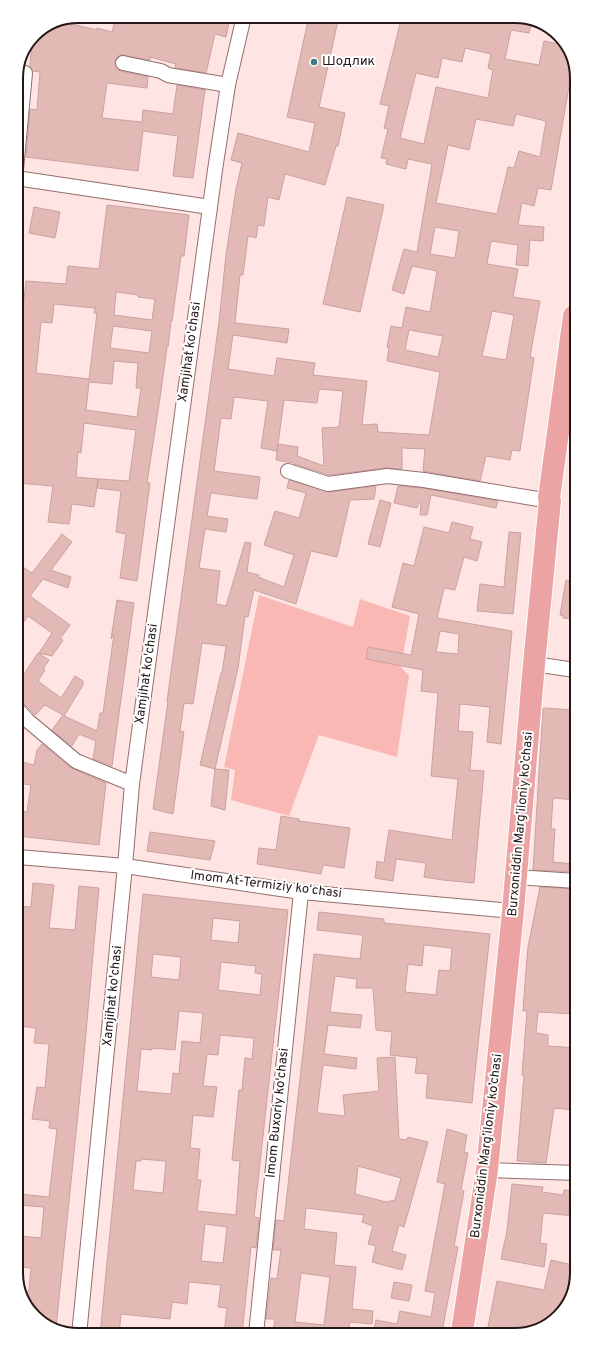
<svg xmlns="http://www.w3.org/2000/svg" width="593" height="1351" font-family="Overpass,sans-serif">
  <style>
    .green { fill: #fab8b4 }
    .building { fill: #e3b9b6; stroke: #caa19f; fill-rule: evenodd }
    .lines { fill: none; stroke-linecap: round; stroke-linejoin: round }
    .minor-casing { stroke: #946e6c; stroke-width: 16 }
    .primary-casing { stroke: #fff; stroke-width: 24 }
    .minor { stroke: #fff; stroke-width: 14 }
    .primary { stroke: #eba4a3; stroke-width: 22 }
    .poi-dot { fill: #388086; stroke: #fff; stroke-width: 1.5 }
    .labels { text-anchor: middle; dominant-baseline: central; stroke-width: 4; stroke-linejoin: round; paint-order: stroke }
    .poi-label { font-size: 13px; fill: #261717; stroke: #fff; text-anchor: start }
    .street-label { font-size: 13px; fill: #261717; stroke: #fff }
    .rim { fill: none; stroke: #261717; stroke-width: 2 }
  </style>
  <rect width="100%" height="100%" fill="#fee4e2"/>
  <polygon class="green" points="259,595 353,627 360,599 410,616 401,667 409,676 397,757 319,735 289,816 231,800 235,770 224,767"/>
  <g class="building">
    <polygon points="116,16 219,16 218,20 229,22 226,37 215,34 206,73 175,68 176,64 150,57 150,60 121,55 117,57 115,61 115,65 117,69 121,71 148,77 147,88 107,83 102,118 142,122 143,110 173,114 177,85 205,90 193,178 173,176 178,136 143,131 138,171 26,157 30,109 37,110 40,72 33,71 30,66 32,38 34,34 63,22 97,30 97,28 112,32"/>
    <path d="M309,16H339L319,107L345,113L338,146H336L325,185L285,174L279,200L268,197L264,226L258,225L256,238L248,236L243,275H240L235,323L289,329L287,343L233,335L228,369L274,376L277,358L315,363L313,375L367,381L362,425L377,424L378,432L429,435L440,372L387,361L389,347H387L391,326L402,328L406,307L430,312L437,271L412,266L404,294L392,290L404,249L417,252L432,164L408,159L406,169L386,164L387,159L381,158L388,129L384,128L389,106L380,104L402,16H420L441,21L442,16H520L532,21L529,33L511,30L505,59L539,65L544,41L564,45L574,58L551,190L538,188L534,206L522,203L518,225L544,227L543,241L530,240L528,266L516,265L518,245L491,241L487,264L518,269L513,297L540,301L530,357L534,358L520,451L512,450L510,460L486,456L480,481L423,471L425,449L402,448V469L386,468L329,475L294,464V463L276,460L278,444L298,447L297,456L324,466L322,428L339,427L343,391L319,389L317,403L284,400L277,451L261,448L268,401L234,397L231,419L221,418L214,471L260,477L257,499L211,493L207,516L228,519L226,532L205,529L199,568L220,571L216,604L226,606L245,542L251,543L247,572L259,575L258,577L284,587L294,555L264,545L275,511L299,518L306,493L287,488L289,480L329,492L376,486L374,499L350,500L337,557L311,551L296,604L254,590L248,617L245,616L238,668L215,769L200,765L221,673H222L226,646L202,643L193,704L184,703L180,731L184,732L173,814L153,809L168,701H167L219,322L226,255L236,189L242,163L231,160L238,133L309,152L315,123L287,117ZM465,48L491,54L488,68L493,70L488,98L436,87L424,144L400,138L416,73L438,78L442,58L462,62ZM516,114L546,121L540,157L519,151L514,168L508,167L497,214L436,203L448,145L469,150L476,119L513,126ZM435,227L459,231L455,258L430,254ZM492,311L514,315L506,360L482,356ZM409,330L443,336L438,357L405,350Z"/>
    <polygon points="347,197 384,205 360,312 323,304"/>
    <path d="M107,205L189,215L184,256H181L172,321H171L168,347H167L161,391L147,483H150L137,581L120,578L126,534L116,532L121,491L97,488L98,479L129,481L136,430L84,423L81,453L78,452L76,477L98,479L94,507L72,504L69,524L48,522L53,486L17,483V360L26,281L66,284L68,266L99,269ZM116,292L139,295L138,297L155,299L152,320L114,315ZM54,304L95,308L94,313H97L89,380V379L36,373L41,322L52,323ZM113,326L152,331L149,353L110,348ZM114,361L138,363L136,388H141L137,417L86,410L89,382L112,384Z"/>
    <polygon points="34,207 60,212 55,238 29,233"/>
    <polygon points="398,486 423,488 498,501 496,508 431,495 427,515 420,515 421,503 419,502 417,508 394,503"/>
    <polygon points="380,500 391,503 380,547 368,544"/>
    <path d="M452,522L473,527L470,539L482,542L477,561L464,557L455,590L444,588L437,618L512,631L501,744L487,742L490,707L460,704L458,731L473,732L470,770L484,771L474,883L443,880L424,877L426,863L396,859L393,881L375,878L377,861L384,863L389,830L452,840L458,779L431,776L438,693L421,691L423,670L366,659L368,647L411,655L419,614L392,607L403,563L414,566L424,527L449,533ZM440,631L459,634L458,654L436,652Z"/>
    <polygon points="509,532 521,533 513,614 477,611 480,584 504,587"/>
    <polygon points="62,534 72,542 51,570 71,577 68,588 43,579 30,596 70,625 60,639 63,640 52,656 39,653 52,633 28,616 18,630 17,563 32,573"/>
    <polygon points="566,580 575,582 575,619 563,618 563,616 560,615"/>
    <polygon points="117,600 134,603 112,766 93,759 96,741 79,734 72,746 52,730 63,715 45,705 35,715 18,698 18,683 38,653 49,660 43,669 45,670 38,681 61,698 75,676 83,681 83,685 64,716 97,731 100,713 103,713 114,634 111,639"/>
    <polygon points="543,708 575,710 571,782 576,782 576,800 553,798 551,829 555,829 553,862 576,864 576,872 533,870"/>
    <polygon points="42,744 71,768 106,783 99,845 18,836 18,811 27,812 31,785 18,783 18,761 34,765 37,750"/>
    <polygon points="215,769 229,770 225,810 211,806"/>
    <polygon points="281,816 299,819 299,821 350,828 344,868 323,865 321,874 257,864 259,848 276,850"/>
    <polygon points="150,832 215,841 210,860 147,851"/>
    <polygon points="33,883 54,885 49,928 75,930 79,886 99,888 84,1055 56,1328 40,1322 23,1299 29,1290 31,1268 19,1267 19,1236 41,1238 44,1207 19,1205 19,1194 49,1197 57,1129 49,1128 50,1121 32,1119 37,1087 45,1088 49,1044 34,1043 36,1028 19,1026 18,906 31,907"/>
    <polygon points="540,887 576,889 576,1014 538,1012 536,1033 548,1035 548,1046 576,1048 576,1081 574,1110 554,1108 546,1163 517,1161 524,1075 522,1075 527,1011 523,1011 526,970 528,947"/>
    <path d="M143,894L288,910L254,1217L259,1218L256,1248L251,1247L242,1334H224L227,1308L218,1307L221,1285L189,1282L187,1304L172,1302L170,1319L121,1314L119,1335H100ZM213,918L240,921L238,943L211,940ZM153,954L181,957L179,980L151,977ZM221,962L256,966L255,973L262,974L260,995L218,990ZM179,1011L203,1013L200,1043L182,1041L179,1074L173,1073L171,1094L137,1091L141,1049L152,1050V1048L175,1050ZM220,1035L254,1038L252,1059L245,1058L242,1090H239L232,1160L240,1161L236,1215L197,1211L201,1180H197L200,1149L190,1148L193,1115L213,1117L217,1087L203,1086L207,1054L218,1055ZM141,1159L166,1161L163,1193L133,1190L136,1161H141ZM205,1224L227,1227L223,1263L201,1261Z"/>
    <path d="M319,912L384,919V923L490,934L474,1082L472,1103L426,1098L428,1074L415,1073L417,1058L390,1055L392,1032L376,1030L373,988H356L357,979L335,976L330,1012L362,1015L360,1028L328,1025L324,1054L357,1058L356,1069L323,1065L317,1113L345,1116L343,1095L379,1091L377,1058L395,1057L399,1139L407,1140L408,1137L428,1142L404,1227L399,1225L392,1251L406,1255L402,1270L372,1262L376,1246L368,1244L373,1226L362,1222L364,1215L306,1208L304,1229L337,1233L334,1265L356,1267L352,1309L373,1311L372,1324L350,1322L348,1333H273L275,1319H266L271,1278L277,1279L281,1250H273L276,1220L284,1221L314,954L360,959L363,935L317,930ZM424,945L452,948L450,971L439,970L436,995L405,992L408,964L422,966ZM358,1166L401,1178L395,1200L386,1202L355,1194ZM301,1273L330,1277L324,1325L295,1322Z"/>
    <polygon points="447,1129 467,1135 464,1152 468,1153 461,1190 464,1191 454,1246 458,1247 442,1332 373,1333 376,1320 397,1324 400,1311 431,1317 435,1293 425,1291 445,1184 437,1182"/>
    <polygon points="512,1184 543,1187 542,1192 563,1195 564,1190 577,1191 576,1216 543,1213 540,1243 547,1244 544,1267 501,1259 507,1231"/>
    <polygon points="551,1260 577,1266 577,1274 567,1307 535,1332 487,1332 497,1281 544,1290"/>
    <polygon points="394,1282 412,1285 409,1301 391,1298"/>
  </g>
  <g class="lines">
    <defs>
      <g id="minor">
        <polyline points="123,63 161,71 168,75 228,85"/>
        <polyline points="16,170 25,73"/>
        <polyline points="16,178 210,207"/>
        <polyline points="288,471 328,484 387,476 424,480 550,501"/>
        <polyline points="534,664 575,670"/>
        <polyline points="18,710 27,720 76,761 132,784"/>
        <polyline points="18,857 125,866 301,892 513,911"/>
        <polyline points="516,877 576,881"/>
        <polyline points="487,1170 577,1173"/>
        <polyline points="256,1334 301,892"/>
        <polyline points="79,1335 125,866 132,784 215,170 228,85 244,16"/>
      </g>
      <polyline id="primary" points="462,1332 487,1170 513,911 534,664 550,501 549,498 574,316"/>
    </defs>
    <use href="#minor" class="minor-casing"/>
    <use href="#primary" class="primary-casing"/>
    <use href="#minor" class="minor"/>
    <use href="#primary" class="primary"/>
  </g>
  <circle class="poi-dot" cx="314" cy="62" r="4"/>
  <g class="labels">
    <g class="poi-label">
      <text x="322" y="62">Шодлик</text>
    </g>
    <g class="street-label">
      <text transform="translate(190 352) rotate(-82)">Xamjihat ko'chasi</text>
      <text transform="translate(147 674) rotate(-82)">Xamjihat ko'chasi</text>
      <text transform="translate(521 824) rotate(-85)">Burxoniddin Marg’iloniy ko’chasi</text>
      <text transform="translate(266 885) rotate(7)">Imom At-Termiziy koʻchasi</text>
      <text transform="translate(113 996) rotate(-84)">Xamjihat ko'chasi</text>
      <text transform="translate(278 1113) rotate(-84)">Imom Buxoriy ko'chasi</text>
      <text transform="translate(487 1146) rotate(-83)">Burxoniddin Marg’iloniy ko’chasi</text>
    </g>
  </g>
  <path d="M0 0H593V1351H0ZM78 23H515A55 55 0 0 1 570 78V1273A55 55 0 0 1 515 1328H78A55 55 0 0 1 23 1273V78A55 55 0 0 1 78 23Z" fill="#fff" fill-rule="evenodd"/>
  <path class="rim" d="M78 23H515A55 55 0 0 1 570 78V1273A55 55 0 0 1 515 1328H78A55 55 0 0 1 23 1273V78A55 55 0 0 1 78 23Z"/>
</svg>
